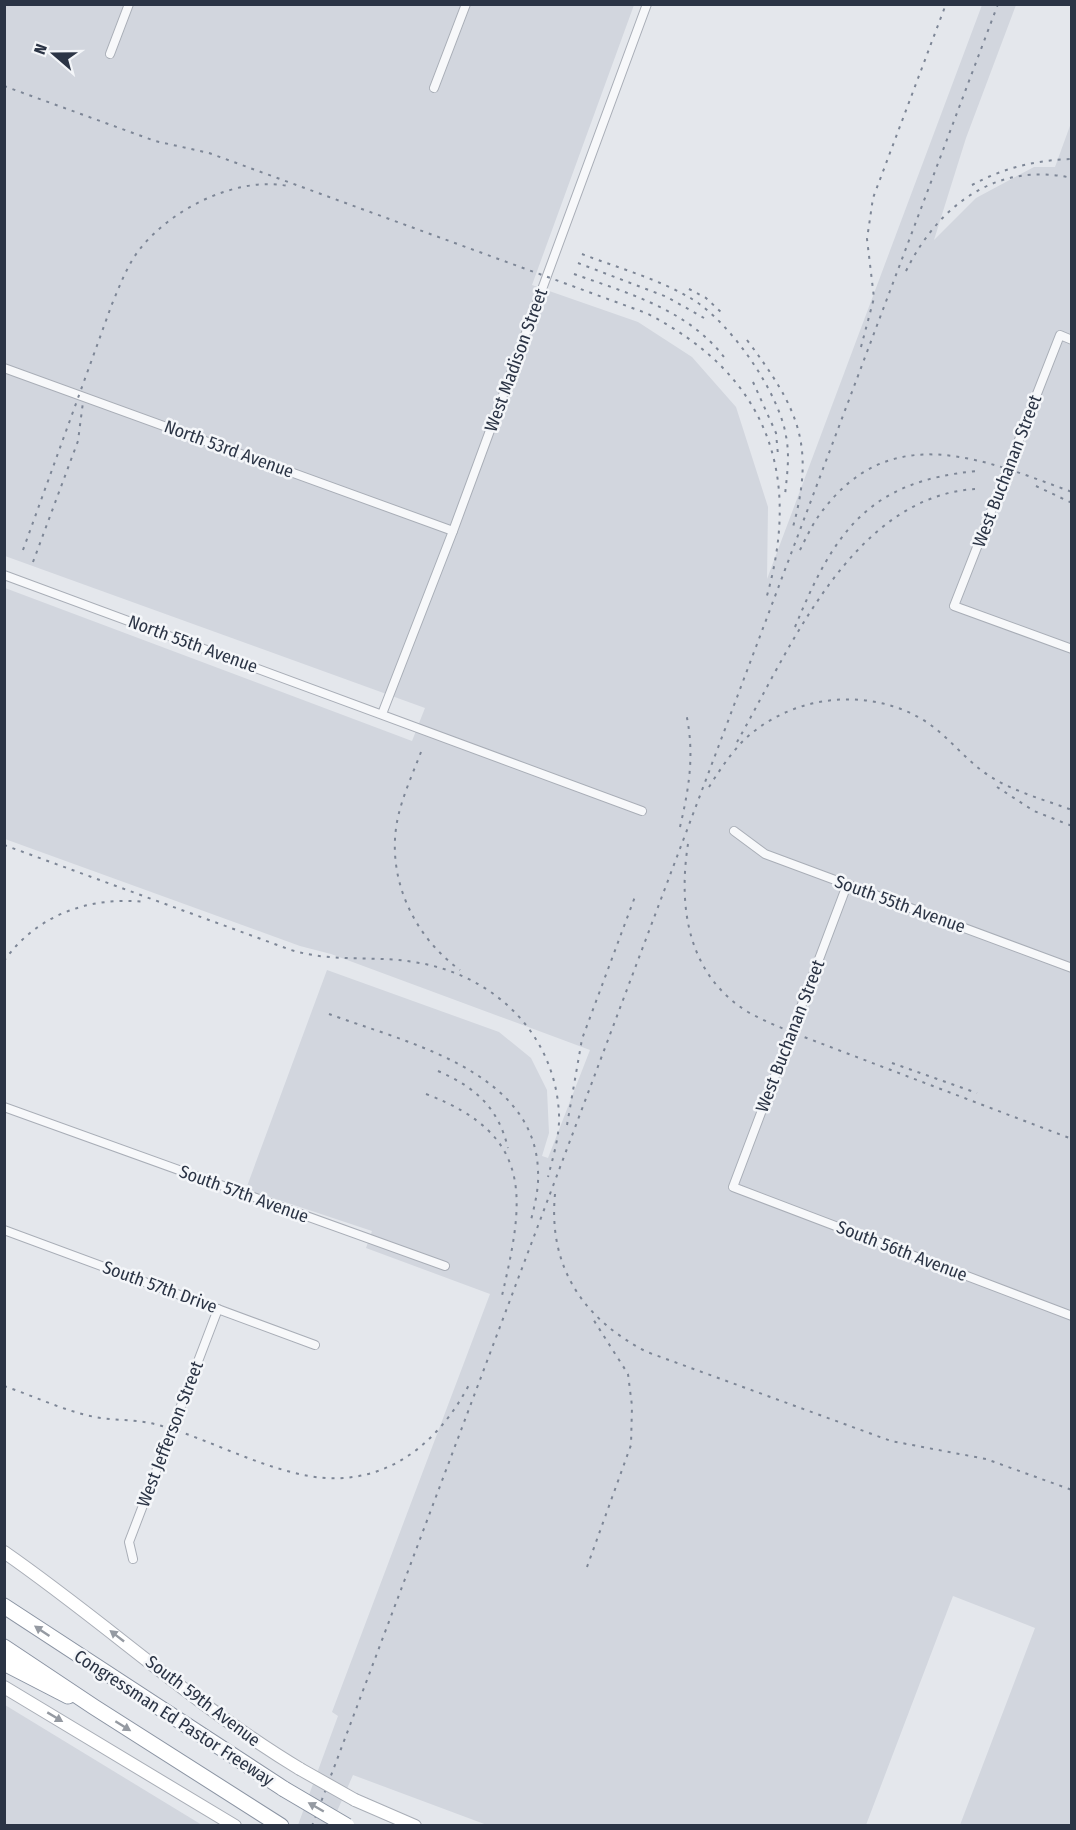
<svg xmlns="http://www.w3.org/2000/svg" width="1076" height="1830" font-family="'Fira Sans Condensed',sans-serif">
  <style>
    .built { fill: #d2d6de }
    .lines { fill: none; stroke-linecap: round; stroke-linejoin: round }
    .street-casing { stroke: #a9aeb7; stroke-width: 10 }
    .secondary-casing { stroke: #a9aeb7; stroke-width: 14 }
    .highway-casing { stroke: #8b94a3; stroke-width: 17 }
    .street { stroke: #f7f8fa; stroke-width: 8 }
    .secondary { stroke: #fff; stroke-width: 12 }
    .highway { stroke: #fff; stroke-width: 15 }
    .rail { stroke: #7d8696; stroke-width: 2; stroke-dasharray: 3 6; stroke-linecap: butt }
    .secondary-bridge-casing { stroke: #a9aeb7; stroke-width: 14; stroke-linecap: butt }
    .highway-bridge-casing { stroke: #8b94a3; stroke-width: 17; stroke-linecap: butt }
    .secondary-bridge { stroke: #fff; stroke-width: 12 }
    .highway-bridge { stroke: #fff; stroke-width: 15 }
    .oneway { fill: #959aa2 }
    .labels { text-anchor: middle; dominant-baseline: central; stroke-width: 5; stroke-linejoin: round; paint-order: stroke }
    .street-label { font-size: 18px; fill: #2b3445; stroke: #f4f6f9 }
  </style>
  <rect width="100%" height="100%" fill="#e4e7ec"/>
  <g class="built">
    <polygon points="4,5 634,5 532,285 638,322 692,357 736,407 768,507 767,579 982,5 1016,5 966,138 934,240 976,198 1034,167 1055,167 1071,123 1071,1825 960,1825 1035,1628 953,1596 866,1825 487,1825 353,1775 331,1825 298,1825 338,1716 332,1712 490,1294 366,1248 372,1231 246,1189 327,970 499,1032 531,1058 547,1090 549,1133 542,1156 548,1158 590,1050 331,954 300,946 5,839 5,588 412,741 425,708 5,556"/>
    <polygon points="4,1705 5,1705 202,1825 5,1825"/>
  </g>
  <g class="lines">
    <defs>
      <g id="street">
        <polyline points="110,54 129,4"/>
        <polyline points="434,88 466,4"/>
        <polyline points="1072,340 1060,335 954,606 1072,649"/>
        <polyline points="4,368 453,531"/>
        <polyline points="4,575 642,811"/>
        <polyline points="382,714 453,531 647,4"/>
        <polyline points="734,831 765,854 1072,968"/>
        <polyline points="847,885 733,1187 1072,1316"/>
        <polyline points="4,1107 445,1266"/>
        <polyline points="4,1230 315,1345"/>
        <polyline points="133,1559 129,1542 218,1309"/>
      </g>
      <g id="secondary">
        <path d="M4,1552C105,1622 195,1706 300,1769"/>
        <polyline points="4,1687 235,1826"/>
        <polyline points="355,1800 415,1826"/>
      </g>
      <g id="highway">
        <polyline points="4,1606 284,1789"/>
        <polyline points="4,1647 94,1707 281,1826"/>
        <polyline points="4,1663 68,1696"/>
      </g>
    </defs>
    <use href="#street" class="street-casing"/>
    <use href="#secondary" class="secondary-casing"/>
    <use href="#highway" class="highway-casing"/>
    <use href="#street" class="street"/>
    <use href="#secondary" class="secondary"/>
    <use href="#highway" class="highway"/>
    <g class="rail">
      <path d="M4,86L155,141L209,153L646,313C766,374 803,472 766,599"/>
      <path d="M972,185C1003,168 1036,160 1072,159"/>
      <path d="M582,254C618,268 659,279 692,299C730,322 779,392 786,436C790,456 787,475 785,495"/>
      <polyline points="578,263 667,297 704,318"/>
      <path d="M906,271C938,206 996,161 1072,178"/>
      <path d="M574,274C630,294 690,310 727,361"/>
      <polyline points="689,289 706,298 723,314"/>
      <path d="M747,340C797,407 816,443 793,527"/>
      <polyline points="861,347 874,298 867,239 873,198 946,4"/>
      <polyline points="753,382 776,433 778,455"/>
      <polyline points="1036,486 1072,503"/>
      <path d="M23,550L112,304C120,285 127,266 139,250C171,209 236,176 288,186"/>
      <path d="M800,550C806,538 812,525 820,514C890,418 982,459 1072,492"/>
      <polyline points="33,562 78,441 83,402"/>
      <path d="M795,627C834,532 868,481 977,471"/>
      <path d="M737,742C790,649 852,497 975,489"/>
      <path d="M421,752C413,773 403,795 398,817C385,876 413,936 460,970"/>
      <path d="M709,787C719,771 729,756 742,742C790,694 871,685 928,723C951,739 967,762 991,777C1015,792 1045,800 1072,810"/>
      <polyline points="997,787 1034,811 1072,826"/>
      <path d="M680,827C689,788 695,754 686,713"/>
      <path d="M688,844C678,908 688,975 748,1012C762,1020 777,1026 791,1032L1072,1139"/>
      <path d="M4,845L291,950C335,963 371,955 414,962C493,974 555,1033 559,1114C560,1135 553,1157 548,1177"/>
      <path d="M4,961C37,914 91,896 146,902"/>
      <path d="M329,1014C404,1042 535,1070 538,1171C539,1188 535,1204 531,1220"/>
      <polyline points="892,1063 977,1093"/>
      <path d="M438,1071C475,1087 498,1107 508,1148"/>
      <path d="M426,1094C537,1136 524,1201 501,1300"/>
      <polyline points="567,1125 582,1039 636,894"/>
      <path d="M555,1194C548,1267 583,1319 647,1352L891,1441L986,1459L1072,1490"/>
      <path d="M4,1386C34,1396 64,1411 95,1417C117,1421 140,1419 162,1426C207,1439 249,1462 295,1473C376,1494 436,1450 471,1381"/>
      <polyline points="587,1567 631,1445 632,1406 628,1374 593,1319"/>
      <polyline points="312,1826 998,4"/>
    </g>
    <defs>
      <polyline id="secondary-bridge" points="300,1769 355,1800"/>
      <polyline id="highway-bridge" points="284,1789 347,1826"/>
    </defs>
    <use href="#secondary-bridge" class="secondary-bridge-casing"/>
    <use href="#highway-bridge" class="highway-bridge-casing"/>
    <use href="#secondary-bridge" class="secondary-bridge"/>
    <use href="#highway-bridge" class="highway-bridge"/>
  </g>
  <defs><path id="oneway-solid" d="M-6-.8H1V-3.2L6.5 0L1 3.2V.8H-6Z" transform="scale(1.5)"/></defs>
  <g class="oneway">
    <use href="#oneway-solid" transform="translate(42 1631) rotate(-146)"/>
    <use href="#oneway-solid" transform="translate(117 1636) rotate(-142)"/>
    <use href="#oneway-solid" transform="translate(55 1717) rotate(31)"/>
    <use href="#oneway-solid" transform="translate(123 1726) rotate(32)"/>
    <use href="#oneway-solid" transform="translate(316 1807) rotate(-150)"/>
  </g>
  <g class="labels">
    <g class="street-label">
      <text transform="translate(516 360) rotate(-70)">West Madison Street</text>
      <text transform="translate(229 449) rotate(20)">North 53rd Avenue</text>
      <text transform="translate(1007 471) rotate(-69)">West Buchanan Street</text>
      <text transform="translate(193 644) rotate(20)">North 55th Avenue</text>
      <text transform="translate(900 904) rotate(20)">South 55th Avenue</text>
      <text transform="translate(790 1036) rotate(-69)">West Buchanan Street</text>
      <text transform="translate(244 1194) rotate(20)">South 57th Avenue</text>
      <text transform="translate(902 1251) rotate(21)">South 56th Avenue</text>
      <text transform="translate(160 1287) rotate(20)">South 57th Drive</text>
      <text transform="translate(170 1434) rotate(-69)">West Jefferson Street</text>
      <text transform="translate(203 1701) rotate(37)">South 59th Avenue</text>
      <text transform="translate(174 1718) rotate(33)">Congressman Ed Pastor Freeway</text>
    </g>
  </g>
  <rect width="1076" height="1830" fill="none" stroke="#2b3445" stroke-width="12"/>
  <g transform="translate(54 54) rotate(290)" stroke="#f4f6f9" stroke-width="4.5" paint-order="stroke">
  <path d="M0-4.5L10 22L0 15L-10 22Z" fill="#2b3445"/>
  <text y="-9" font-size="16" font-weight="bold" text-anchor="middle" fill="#2b3445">N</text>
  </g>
</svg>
